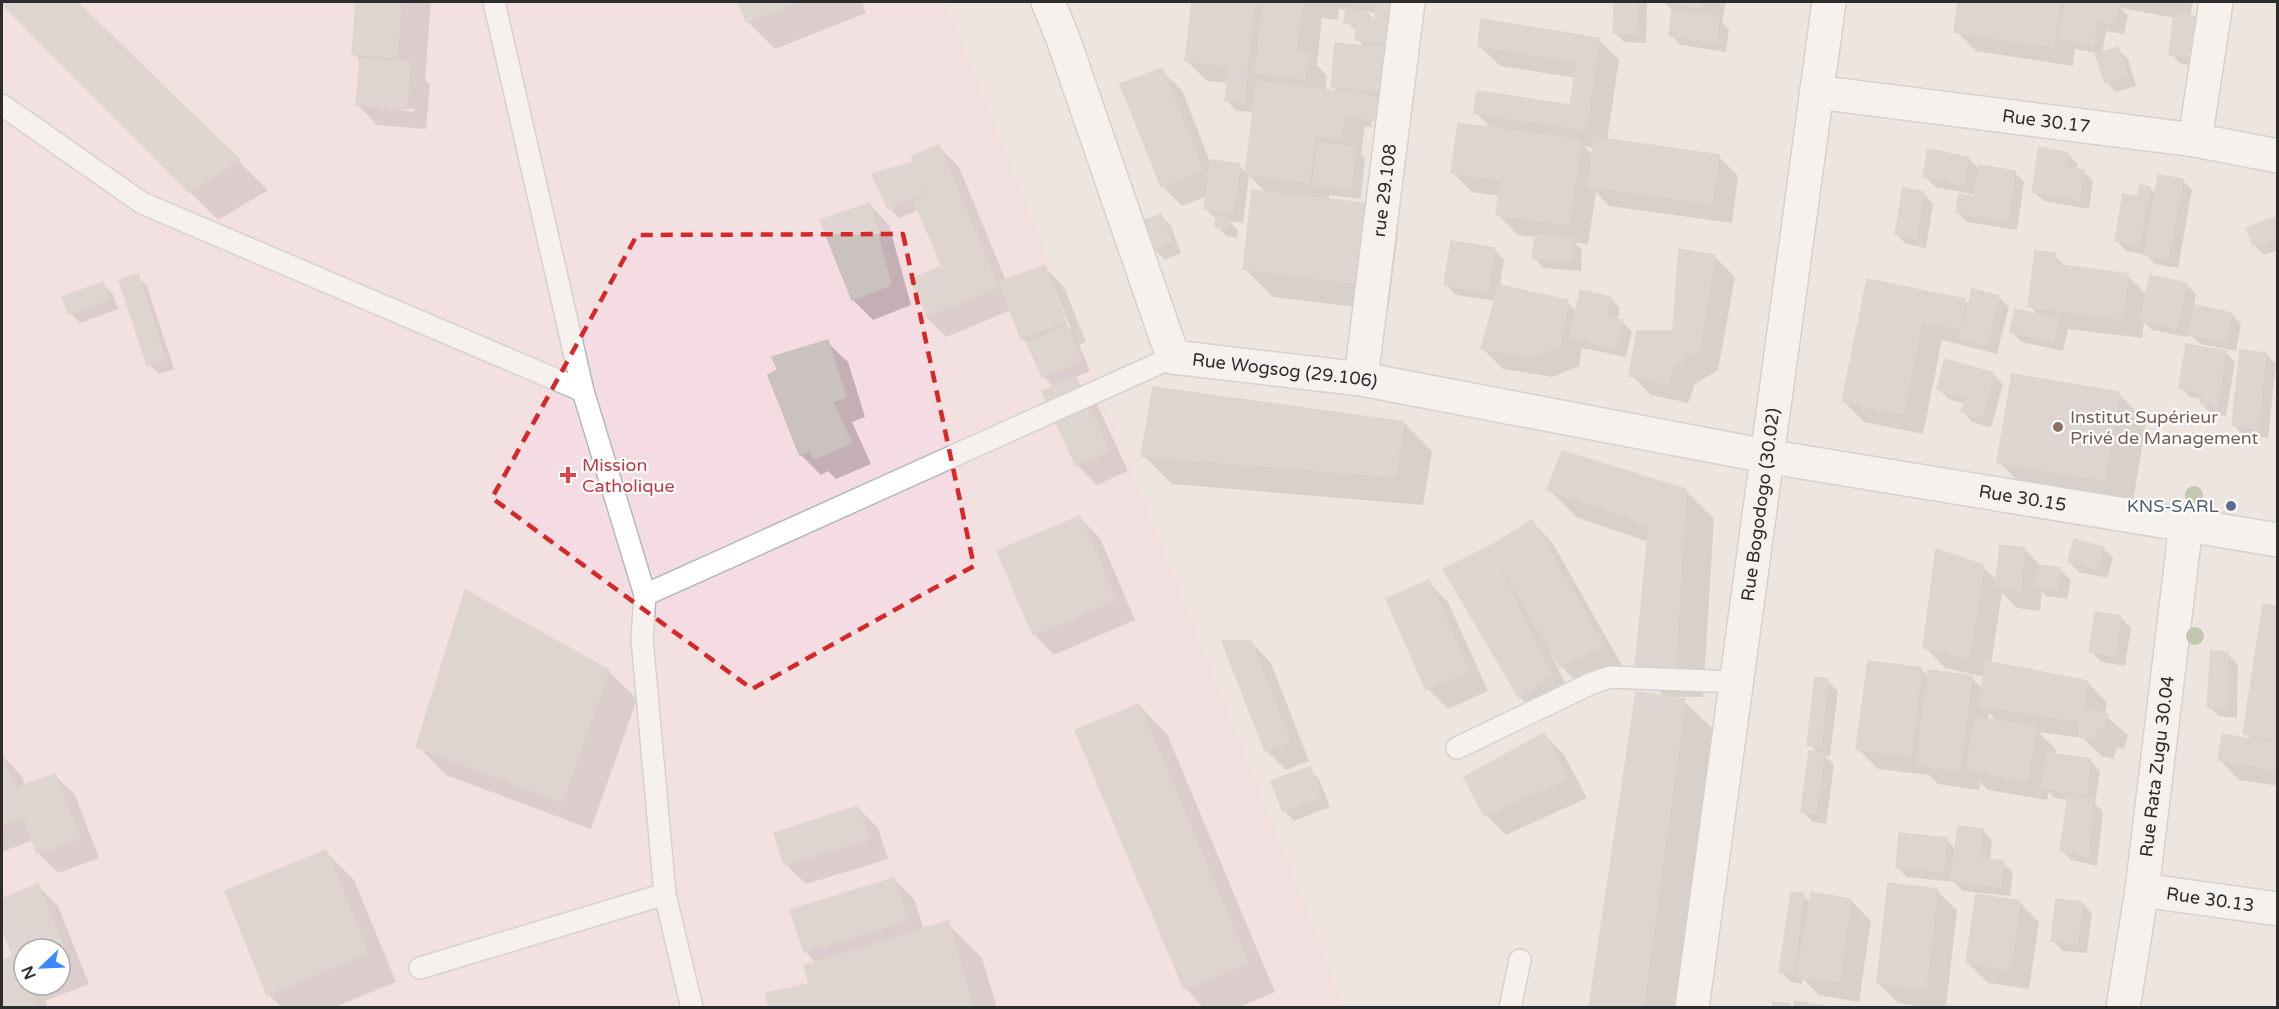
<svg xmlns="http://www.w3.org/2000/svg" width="2279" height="1009" font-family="'Varela Round',sans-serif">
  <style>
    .medical { fill: #f5dce2; fill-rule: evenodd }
    .shadow { fill: #0003; fill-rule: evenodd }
    .building { fill: #cac2be; stroke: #cac0b8; stroke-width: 1.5 }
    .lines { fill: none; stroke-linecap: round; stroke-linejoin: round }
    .lane-casing { stroke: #b3b8c0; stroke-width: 24 }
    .street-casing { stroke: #b3b8c0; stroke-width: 36 }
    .secondary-casing { stroke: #b3b8c0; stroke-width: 36 }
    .lane { stroke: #fff; stroke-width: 21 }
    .street { stroke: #fff; stroke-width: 33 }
    .secondary { stroke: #fff; stroke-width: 33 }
    .tree { fill: #8ca472 }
    .marked { fill: none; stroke: #d62828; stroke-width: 4.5; stroke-dasharray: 12 8; stroke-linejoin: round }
    .education-dot { fill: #8d6e63; stroke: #fff; stroke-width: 2 }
    .health-dot { fill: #e0444e; stroke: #fff; stroke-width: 2 }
    .service-dot { fill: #5c6f8a; stroke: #fff; stroke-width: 2 }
    .labels { text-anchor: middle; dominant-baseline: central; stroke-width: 4.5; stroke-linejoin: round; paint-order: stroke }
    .street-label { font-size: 18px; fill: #2d2d2d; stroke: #fff }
    .education-label { font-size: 18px; fill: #785e54; stroke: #fff; text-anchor: start }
    .health-label { font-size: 18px; fill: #be3a42; stroke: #fff; text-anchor: start }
    .service-label { font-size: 18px; fill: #4e5e75; stroke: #fff; text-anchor: end }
  </style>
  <rect width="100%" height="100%" fill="#efe5df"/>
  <path class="medical" d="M2,2H946L1345,1007L2,1008ZM24,949H60V985H24Z"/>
  <g class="shadow">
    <polygon points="2,2 75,2 268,190 218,220"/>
    <path d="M358,2H431L425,80L430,84L426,129L377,125L357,104L361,61L354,54ZM377,105L414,109V112L377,108Z"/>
    <polygon points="739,2 862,2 866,13 775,49 747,21"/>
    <path d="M1193,2H1406L1394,102L1378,100L1387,109L1383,129L1365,126L1361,155L1365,159L1361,199L1329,195V201L1369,205L1398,234L1388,311L1273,297L1245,269L1266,193L1249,176L1243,223L1229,221L1238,230L1237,238L1227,236L1217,226L1216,219L1206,209L1208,196L1182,206L1162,186L1161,70L1182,90L1210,162L1239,166L1246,173L1255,112L1237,111L1227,101L1229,83L1207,81L1187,61ZM1339,9L1347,10L1346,22L1358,32L1357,39L1366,48L1333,87L1339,94L1325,92L1327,76L1317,65L1322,18L1338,20ZM1367,12L1377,13L1376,16L1381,22L1375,21ZM1375,105H1378L1374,127H1371Z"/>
    <polygon points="1615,2 1644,2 1647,4 1646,43 1624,42 1614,32"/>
    <polygon points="1664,2 1726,2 1722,22 1729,29 1726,52 1681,45 1671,35 1674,12"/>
    <polygon points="1960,2 2193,2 2190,17 2194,17 2205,28 2201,66 2181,64 2171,54 2175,18 2121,8 2128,15 2124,34 2106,31 2102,54 2118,49 2128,59 2136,86 2116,92 2106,82 2102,54 2075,49 2073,66 1976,51 1956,31"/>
    <path d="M1599,40L1619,60L1607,141L1718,156L1738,176L1732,223L1609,206L1596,192L1588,244L1575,243L1582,250L1581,271L1544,268L1534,258L1536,237L1518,235L1498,215L1500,196L1472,192L1452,172L1492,129L1475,112L1571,107L1576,78L1500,66L1479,46ZM1584,146L1594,148L1593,155Z"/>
    <path d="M939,147L959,167L1006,281L1044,267L1064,287L1086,342L1079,345L1090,371L1074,378L1094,398L1128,471L1097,485L1077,465L1054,387L1043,376L1031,347L1022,338L1011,310L946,337L926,317L944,267L919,209L899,218L889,208L912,164L920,171ZM1052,289H1055L1071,329L1068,330Z"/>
    <polygon points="2067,154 2078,164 2076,170 2083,171 2093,181 2089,209 2044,201 2033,191"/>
    <polygon points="1968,158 1980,170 2014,172 2024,182 2017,230 1967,222 1957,212 1976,198 1976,195 1935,187 1925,176"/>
    <polygon points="2182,180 2192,190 2178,268 2155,264 2146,255 2126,251 2116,240 2150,188 2156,195"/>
    <polygon points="1923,193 1933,204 1926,248 1906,244 1896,234"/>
    <polygon points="869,204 889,225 911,305 873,320 853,300 822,221"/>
    <polygon points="1161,216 1171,226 1181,253 1165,260 1155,250 1144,222"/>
    <polygon points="2278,218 2278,250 2264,255 2254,245"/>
    <polygon points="1494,250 1504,260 1500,286 1567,302 1577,312 1610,298 1620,308 1617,321 1622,321 1632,332 1626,357 1582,348 1579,366 1552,377 1503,369 1483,349 1496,301 1456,295 1446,285"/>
    <polygon points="2054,255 2067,268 2127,275 2147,295 2186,284 2196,294 2194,306 2231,314 2241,324 2236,351 2200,344 2188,332 2187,337 2152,330 2144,322 2142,338 2068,329 2063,351 2021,342 2011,331 2039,316 2030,306"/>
    <polygon points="1715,257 1735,277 1718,370 1695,384 1688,403 1651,395 1631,375 1674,332"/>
    <polygon points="137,276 147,286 174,369 159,374 149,364"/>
    <polygon points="1868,281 1965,301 1970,306 1998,297 2009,307 1997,354 1942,340 1923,434 1864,422 1844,402"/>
    <polygon points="103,284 113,294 118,309 80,323 70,313"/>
    <polygon points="827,342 848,362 865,417 852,422 871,464 836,479 828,471 821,475 801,455"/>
    <path d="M2222,349L2235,362L2226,416L2211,414L2201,403L2202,399L2190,397L2180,387ZM2190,388L2209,391V394L2190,391Z"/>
    <polygon points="2266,354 2276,364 2268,438 2243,435 2233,425"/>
    <polygon points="1993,374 2003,384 1991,428 1973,422 1963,412 1965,404 1949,399 1939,389"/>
    <polygon points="2118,393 2146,422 2132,508 2028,491 1999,462"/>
    <polygon points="1404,423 1432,451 1423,505 1172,484 1143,455"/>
    <polygon points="1549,490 1685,490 1714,519 1703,697 1672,697 1684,701 1713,729 1675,1008 1591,1008 1666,698 1637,669 1649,542 1578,518"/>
    <polygon points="1080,518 1100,538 1135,620 1054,655 1034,634"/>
    <polygon points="1532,522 1552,542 1623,667 1581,686 1561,666 1552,651 1550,652 1571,695 1540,717 1520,697 1445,570 1491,547"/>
    <polygon points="2103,548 2113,558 2107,578 2079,572 2069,562"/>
    <path d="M2025,549L2042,567L2060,570L2071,580L2067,599L2047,596L2042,591L2040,611L2017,608L2002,593L1991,664L2087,682L2107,703L2105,715L2128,735L2124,749L2117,747L2114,759L2101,756L2083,738L2038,732L2056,749L2055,755L2090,761L2100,771L2095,804L2103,811L2097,866L2071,860L2061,850L2069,800L2054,798L2049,792L2047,800L1988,790L1980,782L1979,790L1938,784L1929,775L1878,769L1858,749L1921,669L1928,677H1971L1984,690L1985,677L1945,668L1925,647L1983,567L1998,581ZM1989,713L1998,722L1988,720Z"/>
    <polygon points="1428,582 1448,602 1488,691 1448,709 1428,689"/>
    <polygon points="2278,608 2278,786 2239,780 2219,759 2252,740 2245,733"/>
    <polygon points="2121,618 2131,628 2125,666 2101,662 2091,651"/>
    <polygon points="1251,642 1271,663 1309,761 1286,770 1266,750"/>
    <polygon points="2228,654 2238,665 2237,718 2219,716 2209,706"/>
    <polygon points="608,671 637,699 591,829 446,775 418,746"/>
    <polygon points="1828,681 1838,691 1830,756 1824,755 1834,765 1826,824 1813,822 1803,812 1819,754 1809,744"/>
    <polygon points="1139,705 1167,734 1275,992 1237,1008 1204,1008 1185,988"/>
    <polygon points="1544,734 1564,755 1587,798 1506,835 1486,815 1466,777"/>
    <polygon points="2,755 21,775 25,786 54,775 75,795 99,858 58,873 38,853 33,840 2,852"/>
    <polygon points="1309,769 1319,779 1330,807 1294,821 1284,811"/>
    <polygon points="858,808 878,828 888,859 806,884 785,864"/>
    <polygon points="1982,830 1992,840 1990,861 2003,863 2013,873 2010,896 1963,891 1954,882 1907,877 1897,867 1946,839 1956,849"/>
    <polygon points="326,852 354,880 396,982 333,1008 282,1008 268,994"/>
    <polygon points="894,879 914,899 924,930 947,923 982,958 997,1008 771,1008 811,985 817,964 805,951"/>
    <path d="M38,886L58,906L89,984L45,1001L48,1008H2V962L15,957L2,924V901ZM24,949H60V985H24Z"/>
    <polygon points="1936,890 1957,910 1946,1007 1949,1008 1932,1008 1898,1003 1878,983"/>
    <polygon points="1803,895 1810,902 1851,900 1871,921 1859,1002 1819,995 1803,979 1802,984 1791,982 1781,972"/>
    <polygon points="2019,902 2039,922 2029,989 1988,983 1968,963"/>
    <polygon points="2082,903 2092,913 2087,953 2063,951 2053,941"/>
  </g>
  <g class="building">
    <polygon points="2,2 77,2 240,160 189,192 2,4"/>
    <polygon points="356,2 401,2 397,58 352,54"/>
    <polygon points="738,2 796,2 746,22"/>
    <polygon points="1192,2 1254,2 1247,68 1185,61"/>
    <polygon points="1263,2 1302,2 1296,52 1308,54 1305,79 1256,73"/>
    <polygon points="1344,2 1373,2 1373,5"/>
    <polygon points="1377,2 1395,2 1392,20 1375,17"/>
    <polygon points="1614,2 1637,2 1636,34 1613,33"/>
    <polygon points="1668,2 1702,2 1700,8"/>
    <polygon points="1958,2 2060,2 2053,47 1954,32"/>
    <polygon points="2066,2 2107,2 2119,4 2114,24 2097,21 2093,45 2059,38"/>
    <polygon points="1346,9 1368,11 1367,18 1391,21 1388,43 1355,40 1357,24 1344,23"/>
    <polygon points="1672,11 1719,17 1716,42 1669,36"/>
    <polygon points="2174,13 2195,16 2191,57 2169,55"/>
    <polygon points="1481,19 1599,38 1586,130 1474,113 1477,91 1570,105 1577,62 1478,46"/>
    <polygon points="1335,43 1388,48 1384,92 1331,87"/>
    <polygon points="2118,47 2127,76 2105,83 2095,54"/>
    <polygon points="360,59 410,62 406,110 356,105"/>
    <polygon points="1162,68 1203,170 1161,187 1120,84"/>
    <polygon points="1229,68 1247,70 1244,103 1225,101"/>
    <polygon points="1257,81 1348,93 1341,140 1315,136 1309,183 1245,174"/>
    <polygon points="1350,92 1377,98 1374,120 1346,115"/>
    <polygon points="1458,123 1581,140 1569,225 1496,215 1501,180 1451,173"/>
    <polygon points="1594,137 1719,155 1712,204 1588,186"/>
    <polygon points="1318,143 1356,147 1351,189 1313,185"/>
    <polygon points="939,145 998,287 925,317 926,314 911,279 942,266 914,201 928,196 912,156"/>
    <polygon points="2039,147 2068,153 2065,167 2084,170 2079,200 2032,192"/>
    <polygon points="1928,149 1968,157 1964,185 1923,177"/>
    <polygon points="1211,160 1240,164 1233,213 1204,209"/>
    <polygon points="913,162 924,192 888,209 872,174"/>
    <polygon points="1979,165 2015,171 2007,221 1956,213 1959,194 1974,197"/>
    <polygon points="2158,175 2183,179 2168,259 2144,255"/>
    <polygon points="2140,185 2150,187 2139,246 2115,241 2123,194 2137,197"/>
    <polygon points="1903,187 1924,192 1916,239 1895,234"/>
    <polygon points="1252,190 1370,204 1360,284 1243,269"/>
    <polygon points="870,203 891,285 852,300 820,220"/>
    <polygon points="1161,214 1172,242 1153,250 1142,221"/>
    <polygon points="1216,216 1229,218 1227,229 1215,227"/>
    <polygon points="2278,216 2278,237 2253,246 2246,228"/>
    <polygon points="1535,235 1573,238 1571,261 1532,258"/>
    <polygon points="1451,241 1495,248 1487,292 1444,285"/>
    <polygon points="1679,249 1715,255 1699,350 1675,364 1668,384 1629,376 1637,331 1673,331"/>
    <polygon points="2035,251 2055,253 2054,264 2128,274 2122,319 2028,307"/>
    <polygon points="1045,265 1066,322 1021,339 999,282"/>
    <polygon points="138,274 165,359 147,365 119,280"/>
    <polygon points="2150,275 2187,283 2177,328 2140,320"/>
    <polygon points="1867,279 1965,299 1960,329 1922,321 1903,414 1842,402"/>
    <polygon points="103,282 109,299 69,314 62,297"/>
    <polygon points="1499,285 1568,300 1560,346 1531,357 1481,349"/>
    <polygon points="1972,289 1999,296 1987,345 1960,338"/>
    <polygon points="1580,290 1611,297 1606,317 1622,320 1617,348 1570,338"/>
    <polygon points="2195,305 2232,313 2226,342 2188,335"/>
    <polygon points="2015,309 2059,319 2053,342 2010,332"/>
    <polygon points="1067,326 1081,361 1042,377 1027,343"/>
    <polygon points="828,340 846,397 833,402 852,443 814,459 810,450 800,456 768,375 778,370 772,357"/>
    <polygon points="2186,344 2226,351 2217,407 2200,404 2202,392 2179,388"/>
    <polygon points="2240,350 2266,353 2258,429 2232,425"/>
    <polygon points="1945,359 1994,373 1981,419 1961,412 1966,398 1937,389"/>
    <polygon points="2012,374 2119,392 2104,480 1997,463"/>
    <polygon points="1075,376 1109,451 1076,466 1042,391"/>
    <polygon points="1153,387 1404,422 1395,477 1141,456"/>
    <polygon points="1562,451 1686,489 1675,669 1635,669 1649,525 1547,490"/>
    <polygon points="1080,516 1116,600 1033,635 997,551"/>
    <polygon points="1532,520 1604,646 1560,667 1490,546"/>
    <polygon points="2074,539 2103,547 2097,569 2068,562"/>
    <polygon points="2000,545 2025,548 2020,591 1995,588"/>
    <polygon points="1490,546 1551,675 1519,698 1443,569"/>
    <polygon points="1936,549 1984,565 1969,659 1923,648"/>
    <polygon points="2039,565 2061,568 2057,590 2035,587"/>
    <polygon points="1429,580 1469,671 1426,690 1386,599"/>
    <polygon points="465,590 609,670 562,802 416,747"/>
    <polygon points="2263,604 2278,607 2278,740 2243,734"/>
    <polygon points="2095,612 2121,616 2115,656 2089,652"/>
    <polygon points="1222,641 1251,641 1290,741 1265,751"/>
    <polygon points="2211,650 2228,653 2227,709 2207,707"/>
    <polygon points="1868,661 1922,668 1911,756 1856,749"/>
    <polygon points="1985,661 2088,681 2083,710 2108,714 2104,729 2097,727 2094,739 2079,736 2079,721 1980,706"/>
    <polygon points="1928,670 1972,676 1960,770 1916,765"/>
    <polygon points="1815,677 1828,679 1821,747 1807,745"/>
    <polygon points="1636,692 1685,699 1643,1008 1589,1008"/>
    <polygon points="1139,704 1248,963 1184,989 1075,730"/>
    <polygon points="1975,717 2036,727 2027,781 1966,770"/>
    <polygon points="1544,733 1568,778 1484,816 1464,777"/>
    <polygon points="2222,734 2278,744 2278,770 2218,760"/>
    <polygon points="1809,751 1824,753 1816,814 1801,812"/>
    <polygon points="2,753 15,788 55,774 80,838 37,854 23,816 2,825"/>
    <polygon points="2047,753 2091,759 2086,795 2042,788"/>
    <polygon points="1310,767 1321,797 1283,812 1271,781"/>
    <polygon points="2068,796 2093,800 2088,856 2060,851"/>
    <polygon points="858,806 869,839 784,865 774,833"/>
    <polygon points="1958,826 1983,829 1979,858 2004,861 2001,887 1951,881"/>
    <polygon points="1899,833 1947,838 1943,872 1896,867"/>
    <polygon points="326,850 368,953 267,995 225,891"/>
    <polygon points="894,878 908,920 804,952 790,910"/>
    <polygon points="1888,883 1937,889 1926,990 1877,983"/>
    <polygon points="38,884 70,963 60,967 60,949 24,949 24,985 28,985 37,1008 2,1008 2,961 13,956 2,928 2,899"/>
    <polygon points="1791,892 1804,893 1793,974 1779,973"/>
    <polygon points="1811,892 1851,899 1839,982 1797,976"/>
    <polygon points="1976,894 2020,901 2010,970 1966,963"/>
    <polygon points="2056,899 2082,902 2077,944 2051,941"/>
    <polygon points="948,921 973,1008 769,1008 766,993 809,984 804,966"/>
    <polygon points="1795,1001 1835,1008 1794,1008"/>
    <polygon points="1773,1002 1790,1004 1789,1008 1772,1008"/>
    <polygon points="1935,1005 1966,1008 1935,1008"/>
  </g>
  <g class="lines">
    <defs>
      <g id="lane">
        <polyline points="494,2 583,391 645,595"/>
        <polyline points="2,105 142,203 583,391"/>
        <polyline points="1457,748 1590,684 1610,677 1736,682"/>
        <polyline points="420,968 665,894"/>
        <polyline points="692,1008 665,894 642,639 645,595 1173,357"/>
        <polyline points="1510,1008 1520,960"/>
      </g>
      <g id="street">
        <path id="s1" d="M1048,2L1062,36L1173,357L1361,379L1766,456L2278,540"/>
        <path id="s2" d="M1816,92L2195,140L2278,156"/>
        <polyline points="2195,140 2216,2"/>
        <path id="s3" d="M1361,379L1408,2"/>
        <path id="s4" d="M2142,890L2278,909"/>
        <path id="s5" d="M2123,1008L2142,890L2186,525"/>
      </g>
      <g id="secondary">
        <path id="s6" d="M1692,1008L1829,2"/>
      </g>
    </defs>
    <use href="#lane" class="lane-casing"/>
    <use href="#street" class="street-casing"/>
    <use href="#secondary" class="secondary-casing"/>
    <use href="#lane" class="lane"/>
    <use href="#street" class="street"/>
    <use href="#secondary" class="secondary"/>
  </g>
  <g class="tree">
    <circle cx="2194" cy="495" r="9"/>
    <circle cx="2195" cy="636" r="9"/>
  </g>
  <path d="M0 0H2279V1009H0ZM903,234L974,566L752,689L492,498L637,235Z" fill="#efe5df" fill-opacity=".55" fill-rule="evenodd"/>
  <path class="marked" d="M903,234L974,566L752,689L492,498L637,235Z"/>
  <circle class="education-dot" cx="2058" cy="427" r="6"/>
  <path class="health-dot" d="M565 466h6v6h6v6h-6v6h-6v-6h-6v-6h6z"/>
  <circle class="service-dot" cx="2231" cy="506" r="6"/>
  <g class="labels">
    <g class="street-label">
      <text stroke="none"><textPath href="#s2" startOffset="232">Rue 30.17</textPath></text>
      <text stroke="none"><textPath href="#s3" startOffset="190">rue 29.108</textPath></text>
      <text stroke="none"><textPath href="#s1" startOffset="489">Rue Wogsog (29.106)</textPath></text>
      <text stroke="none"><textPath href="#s1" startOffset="1238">Rue 30.15</textPath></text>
      <text stroke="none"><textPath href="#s6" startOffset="508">Rue Bogodogo (30.02)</textPath></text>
      <text stroke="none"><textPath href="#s5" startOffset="244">Rue Rata Zugu 30.04</textPath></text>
      <text stroke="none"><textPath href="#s4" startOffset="69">Rue 30.13</textPath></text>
    </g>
    <g class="education-label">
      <text x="2070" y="417">Institut Supérieur<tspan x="2070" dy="21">Privé de Management</tspan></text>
    </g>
    <g class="health-label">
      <text x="582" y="465">Mission<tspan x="582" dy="21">Catholique</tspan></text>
    </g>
    <g class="service-label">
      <text x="2219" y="506">KNS-SARL</text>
    </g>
  </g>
  <rect width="2279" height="1009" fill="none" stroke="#2d2d2d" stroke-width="6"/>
  <g transform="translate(42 967) rotate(247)"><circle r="28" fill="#ffffff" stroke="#ababab" stroke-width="1.5"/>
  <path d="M0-4.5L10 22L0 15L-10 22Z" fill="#3b87ff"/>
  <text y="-9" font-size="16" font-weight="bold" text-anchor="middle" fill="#2d2d2d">N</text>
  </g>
</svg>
